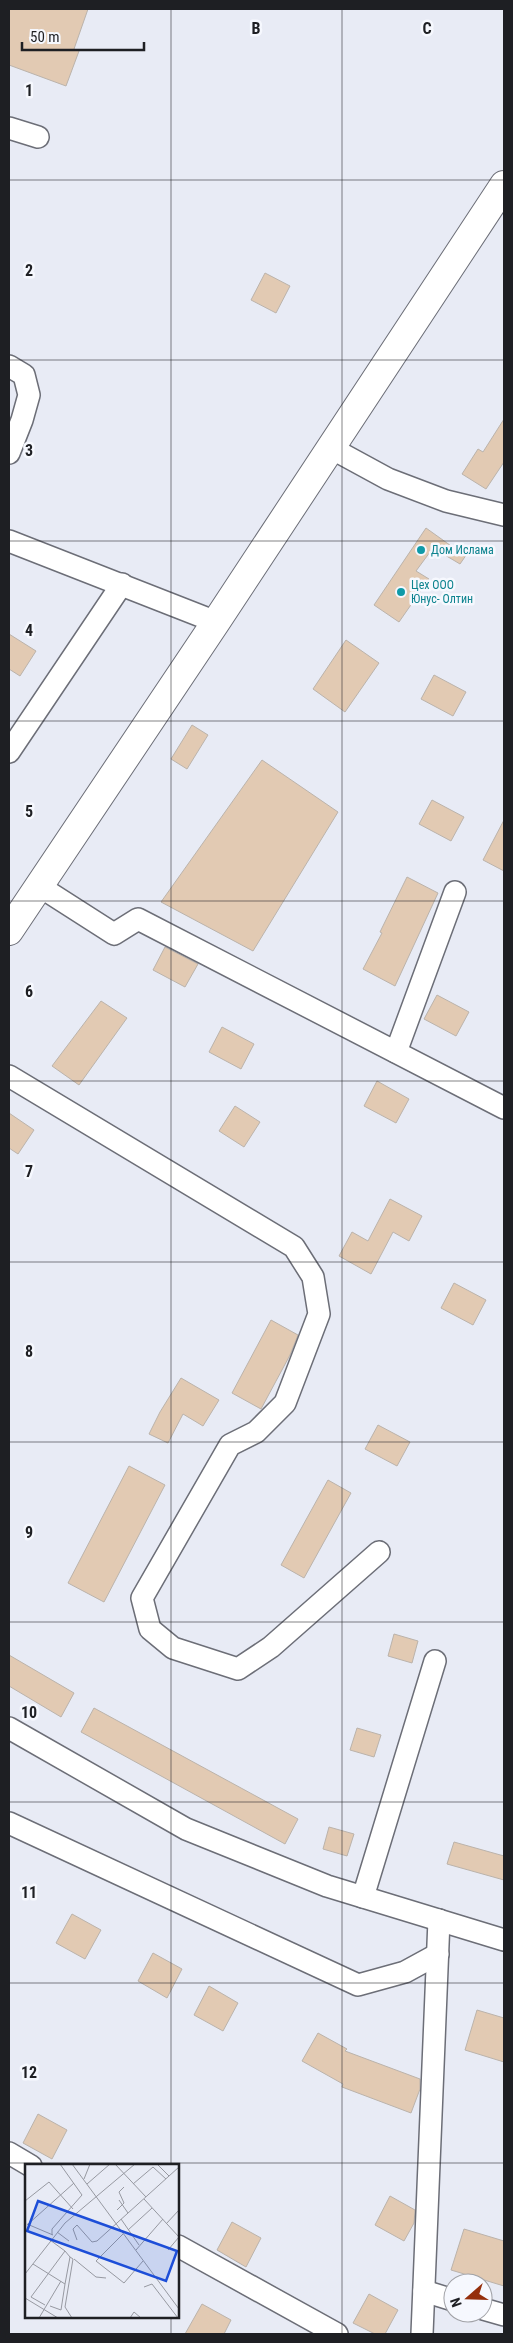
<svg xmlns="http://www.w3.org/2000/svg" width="513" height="2343" font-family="'Roboto Condensed',sans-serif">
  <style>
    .building { fill: #e2cab3; stroke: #bbb3ab }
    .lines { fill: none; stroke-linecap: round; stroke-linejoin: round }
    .minor-casing { stroke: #6c6e77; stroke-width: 24 }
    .highway-casing { stroke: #6c6e77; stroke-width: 30 }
    .minor { stroke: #fff; stroke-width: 21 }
    .highway { stroke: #fff; stroke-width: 28 }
    .grid { fill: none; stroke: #1e1f23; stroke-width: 1; stroke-opacity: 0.55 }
    .culture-dot { fill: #0f9aa8; stroke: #f6f8fe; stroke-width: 2 }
    .labels { text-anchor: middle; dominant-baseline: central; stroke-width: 5; stroke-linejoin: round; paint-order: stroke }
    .culture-label { font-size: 12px; fill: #0d838f; stroke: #f6f8fe; text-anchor: start }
    .inset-road { fill: none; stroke: #9799a1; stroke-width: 1 }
    .view { fill: #1d4ed8; fill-opacity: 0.15; stroke: #1d4ed8; stroke-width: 2.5 }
    .inset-edge { fill: none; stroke: #1e1f23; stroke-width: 2.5 }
    .grid-label { font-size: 16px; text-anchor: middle; font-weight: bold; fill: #1e1f23; stroke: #f6f8fe; stroke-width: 5; stroke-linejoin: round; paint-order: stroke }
  </style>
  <rect width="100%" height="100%" fill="#e8ebf5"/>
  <g class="building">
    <polygon points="9,9 88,9 74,49 79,51 66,86 9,65"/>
    <polygon points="265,273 290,286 276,313 251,300"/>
    <polygon points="504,419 504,462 486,489 462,474 478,449 483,452"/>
    <polygon points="426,528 454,548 456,544 469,551 460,564 433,548 416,571 429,579 399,622 374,605"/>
    <polygon points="9,634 36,651 20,676 9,669"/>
    <polygon points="346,640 379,663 345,712 313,689"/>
    <polygon points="434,675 466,692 453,716 421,699"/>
    <polygon points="192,725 208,735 187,769 171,759"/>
    <polygon points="262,760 338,812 253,951 161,902"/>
    <polygon points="432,800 464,817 451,841 419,824"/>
    <polygon points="504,820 504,871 483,860"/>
    <polygon points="407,877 438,893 395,986 363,969 382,933 380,932"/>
    <polygon points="165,947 198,964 185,987 153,970"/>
    <polygon points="437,995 469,1012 456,1036 424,1019"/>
    <polygon points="101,1001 127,1018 79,1085 52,1066"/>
    <polygon points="222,1027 254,1044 241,1069 209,1052"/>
    <polygon points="377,1081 409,1099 396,1123 364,1106"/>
    <polygon points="235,1106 260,1122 244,1147 219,1131"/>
    <polygon points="9,1113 34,1130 18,1154 9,1148"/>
    <polygon points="390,1199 422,1216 409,1241 393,1232 371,1274 339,1256 352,1232 368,1241"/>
    <polygon points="454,1283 486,1300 473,1325 441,1308"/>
    <polygon points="271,1320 298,1335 290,1355 261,1409 232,1393"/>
    <polygon points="181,1378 219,1400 203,1426 183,1414 168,1443 149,1434 160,1412"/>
    <polygon points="378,1425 410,1442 397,1466 365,1449"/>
    <polygon points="129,1466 165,1485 104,1602 68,1583"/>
    <polygon points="328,1480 351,1493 304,1578 281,1565"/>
    <polygon points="394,1634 418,1641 412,1663 388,1656"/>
    <polygon points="9,1655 74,1693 61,1717 9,1686"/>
    <polygon points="94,1708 298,1819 285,1844 81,1732"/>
    <polygon points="357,1728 381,1735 374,1757 350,1750"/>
    <polygon points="329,1827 354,1834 347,1856 323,1849"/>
    <polygon points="454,1842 504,1856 504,1880 447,1864"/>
    <polygon points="72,1914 101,1930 85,1959 56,1943"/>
    <polygon points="153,1953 182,1969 167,1998 138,1981"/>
    <polygon points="209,1986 238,2003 223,2031 194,2015"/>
    <polygon points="477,2010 504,2018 504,2062 465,2050"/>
    <polygon points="318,2033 347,2049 345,2051 420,2079 420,2089 411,2113 342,2087 343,2084 302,2061"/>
    <polygon points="38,2114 67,2130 52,2159 23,2143"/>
    <polygon points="390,2196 415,2210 414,2223 404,2241 375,2225"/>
    <polygon points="232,2222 261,2238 246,2267 217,2250"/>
    <polygon points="464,2229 504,2241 504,2286 451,2270"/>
    <polygon points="369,2294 398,2310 385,2334 375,2334 353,2323"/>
    <polygon points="202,2304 231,2320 224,2334 185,2334"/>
  </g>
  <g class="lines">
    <defs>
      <g id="minor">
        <polyline points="9,128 38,137"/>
        <polyline points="9,366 24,375 29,395 22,420 9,453"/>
        <polyline points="331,448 388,479 446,501 504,515"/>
        <polyline points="9,541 216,622"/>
        <polyline points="9,752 122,584"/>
        <polyline points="39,886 114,934 138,919 504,1108"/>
        <polyline points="396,1052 455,892"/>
        <polyline points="9,1076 294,1247 313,1277 319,1314 285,1403 256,1432 230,1445 142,1598 150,1629 173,1648 238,1669 271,1647 379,1552"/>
        <polyline points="9,1728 186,1829 327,1886 504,1940"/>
        <polyline points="9,1823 358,1985 405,1972 438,1954"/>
        <polyline points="363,1897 435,1661"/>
        <polyline points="9,2153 31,2166"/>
        <polyline points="178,2246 337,2334"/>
        <polyline points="424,2291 453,2300"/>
        <polyline points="483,2309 504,2315"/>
        <polyline points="422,2334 439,1920"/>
      </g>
      <polyline id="highway" points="9,931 216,622 504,185"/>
    </defs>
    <use href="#minor" class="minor-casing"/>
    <use href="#highway" class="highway-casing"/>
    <use href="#minor" class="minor"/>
    <use href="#highway" class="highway"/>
  </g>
  <path class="grid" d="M171,9V2166M342,9V2334M9,180H504M9,360H504M9,541H504M9,721H504M9,901H504M9,1081H504M9,1262H504M9,1442H504M9,1622H504M9,1802H504M9,1983H504M9,2163H504M171,2317V2334"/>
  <g class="culture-dot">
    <circle cx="421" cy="550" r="5"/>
    <circle cx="401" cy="592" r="5"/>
  </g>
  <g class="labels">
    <g class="culture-label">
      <text x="431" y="550">Дом Ислама</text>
      <text x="411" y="585">Цех ООО<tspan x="411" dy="14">Юнус- Олтин</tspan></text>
    </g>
  </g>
  <g transform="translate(25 2164)">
    <rect width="154" height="154" fill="#e8ebf5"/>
    <path class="inset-road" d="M47,0L154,145M90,0L121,33M132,0L144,12M59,15L65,0M62,20L85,0M108,20L128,3L141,15M119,35L154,73M94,36L103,49M0,37L24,18L48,45M92,46L99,39L94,28L99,23M96,55L114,81M2,60L28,71M141,60L154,46M2,61L49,19M103,66L127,44M32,68L44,77M98,70L71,97L99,119L118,97M27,71V65L57,31L35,0M52,76L48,65L52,61L67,78L72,77L154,3M111,86L138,55M143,86L154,73M45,93L48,95L40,143L47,154M49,95L71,113L81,114M8,100L40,120L45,93L40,87M0,110L40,59L110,0M119,123L127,120L153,154M0,134L33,154M20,141L6,133L40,87L25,76M25,142L36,146L40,120M14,154L36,117M105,154L109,148L116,154"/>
    <path class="view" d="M13,37L152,87L141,117L2,67Z"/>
    <rect width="154" height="154" class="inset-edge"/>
  </g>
  <g class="grid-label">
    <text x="256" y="34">B</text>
    <text x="427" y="34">C</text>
    <text x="29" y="96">1</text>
    <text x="29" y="276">2</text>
    <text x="29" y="456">3</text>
    <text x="29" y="636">4</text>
    <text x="29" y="817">5</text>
    <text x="29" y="997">6</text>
    <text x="29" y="1177">7</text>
    <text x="29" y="1357">8</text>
    <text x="29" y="1538">9</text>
    <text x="29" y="1718">10</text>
    <text x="29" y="1898">11</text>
    <text x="29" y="2078">12</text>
  </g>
  <rect width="513" height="2343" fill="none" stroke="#1e1f23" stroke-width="20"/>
  <g transform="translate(468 2298) rotate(250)"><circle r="24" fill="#f6f8fe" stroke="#a0a1a6"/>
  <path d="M0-4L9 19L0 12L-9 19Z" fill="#952f0c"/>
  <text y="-8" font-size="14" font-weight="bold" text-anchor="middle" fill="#1e1f23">N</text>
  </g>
  <path d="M22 42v8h122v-8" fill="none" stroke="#1e1f23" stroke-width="2.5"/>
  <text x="30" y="42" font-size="15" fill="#1e1f23" stroke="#f6f8fe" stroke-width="4" paint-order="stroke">50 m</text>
</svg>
